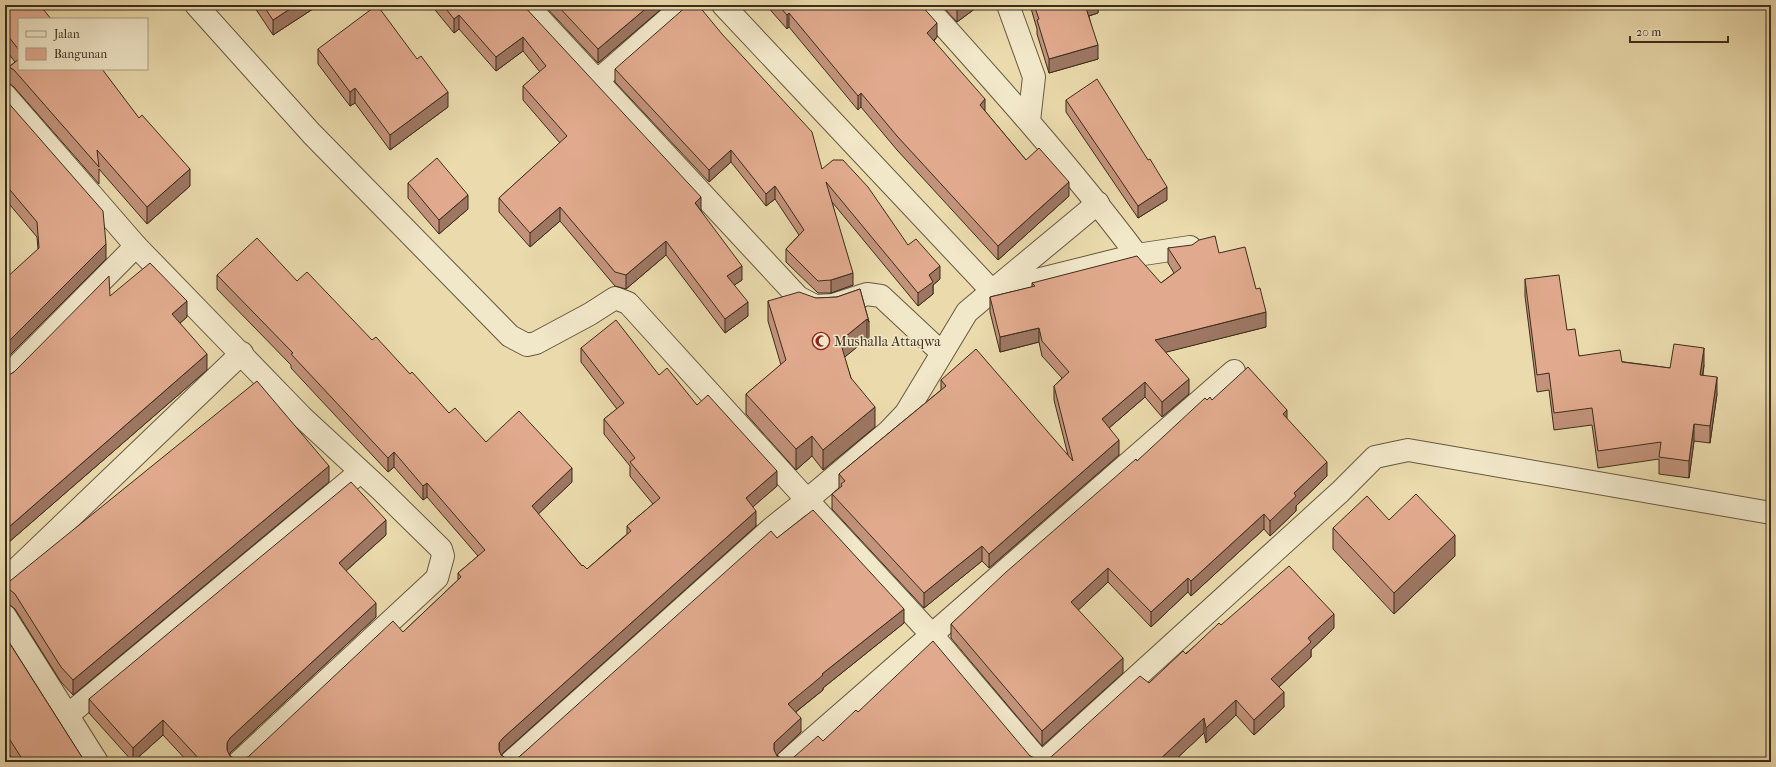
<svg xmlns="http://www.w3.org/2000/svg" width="1776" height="767" font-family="'IM FELL French Canon',serif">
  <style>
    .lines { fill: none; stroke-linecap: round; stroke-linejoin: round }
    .minor-casing { stroke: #675840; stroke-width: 24 }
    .minor { stroke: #f1e7c9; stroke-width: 22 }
    .wall { fill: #c2927a; stroke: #3b2d1c }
    .shaded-wall { fill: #9e7763; stroke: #3b2d1c }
    .building { fill: #e1aa8e; stroke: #3b2d1c }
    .labels { text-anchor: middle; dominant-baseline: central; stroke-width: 3; stroke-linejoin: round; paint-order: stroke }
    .poi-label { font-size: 14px; fill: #3b2d1c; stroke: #f1e7c9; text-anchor: start }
  </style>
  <rect width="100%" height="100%" fill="#eadaac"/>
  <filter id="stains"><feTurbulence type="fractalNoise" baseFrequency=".005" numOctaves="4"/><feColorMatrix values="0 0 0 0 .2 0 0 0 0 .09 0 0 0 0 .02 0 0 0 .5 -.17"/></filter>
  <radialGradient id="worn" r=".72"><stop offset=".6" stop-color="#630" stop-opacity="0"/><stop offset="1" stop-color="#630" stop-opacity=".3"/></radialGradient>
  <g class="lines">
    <defs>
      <g id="minor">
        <polyline points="196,5 312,134 510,336 527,345 536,343 590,314 615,298 628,303 807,500 888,432 906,413 967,312 992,291 1137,255 1190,247"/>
        <polyline points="527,5 798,297 815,306 833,305 867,294 881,296 942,353"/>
        <polyline points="723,5 992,291 1098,203"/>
        <path d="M925,5C998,86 1071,167 1137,255"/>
        <polyline points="1008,5 1034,77 1029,121"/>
        <polyline points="598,80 684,5"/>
        <polyline points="5,95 136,246 302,417 381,490 441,549 443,556 437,578 239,762"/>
        <polyline points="5,378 136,246"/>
        <polyline points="5,580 242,353"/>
        <polyline points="5,616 97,762"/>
        <polyline points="68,715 360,472"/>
        <polyline points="511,762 772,528 807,500 932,635 1040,762"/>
        <polyline points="786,762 1234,371"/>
        <polyline points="1043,762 1340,492 1375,457 1408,450 1771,513"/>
      </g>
    </defs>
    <use href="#minor" class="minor-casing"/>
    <use href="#minor" class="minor"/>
  </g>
  <g class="wall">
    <polygon points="5,5 19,19 19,69 190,186 147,224 99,169 99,184 14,87 9,83 9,67 15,62 5,49"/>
    <polygon points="253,5 319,5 273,35"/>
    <polygon points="431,5 523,5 701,211 742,280 734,285 748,316 725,333 666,255 626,289 615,286 560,221 530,247 499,212 499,198 560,143 523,100 523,86 540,72 523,51 496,71 459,29 454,33"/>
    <polygon points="544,5 666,5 598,63"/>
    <polygon points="766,5 921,5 937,37 934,41 985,111 1026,160 1069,196 998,260 897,150 861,107 858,110 789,27 787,29"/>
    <polygon points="941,5 980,5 957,22"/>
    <polygon points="1030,5 1098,5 1098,13 1089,16 1098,59 1049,73 1037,34 1037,29"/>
    <polygon points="318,49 448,107 390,150 355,103 350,106 318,64"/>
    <polygon points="615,69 822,169 908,245 940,279 933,285 933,294 918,306 832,202 853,285 831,293 818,293 786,262 786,249 799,235 775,199 766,206 731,162 709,182 615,82"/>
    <polygon points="5,99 106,259 38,249 37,237 5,199"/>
    <polygon points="1066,100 1167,200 1138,218 1066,112"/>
    <polygon points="408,183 468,209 439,234 408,198"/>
    <polygon points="1168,248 1219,253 1266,327 1165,352 1189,394 1162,417 1145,397 1109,428 1119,455 989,568 982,561 924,608 832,509 832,494 839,488 839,474 941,390 941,380 1068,455 1054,400 1054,386 1062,378 1042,356 1039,342 1000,352 990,312 990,297 1032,287 1032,283 1161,283 1174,273 1168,263"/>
    <polygon points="217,275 297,281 372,340 410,374 449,413 486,442 572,482 538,514 582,566 587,569 627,534 627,526 653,504 630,476 630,466 604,434 604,419 617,409 581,362 581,348 659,375 697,405 777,486 752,507 756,526 503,753 501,755 507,759 513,760 519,757 777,538 904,623 823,688 823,690 796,712 801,732 777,755 782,759 789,760 823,741 858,712 1030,756 1036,759 1045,760 1051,757 1149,683 1221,625 1334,628 1311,650 1311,657 1279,687 1284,707 1254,735 1236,715 1206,743 1204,733 1173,762 188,762 163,735 133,762 89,713 89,699 386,535 346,571 376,617 230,753 229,755 235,759 241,760 248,757 403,632 458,580 458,573 478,556 427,497 423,500 394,467 388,472 291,368 291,365 217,289"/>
    <polygon points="1525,279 1567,330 1579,356 1670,368 1704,365 1703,375 1717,394 1710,443 1694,441 1689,478 1659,474 1659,459 1598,468 1592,425 1554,430 1549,390 1537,392 1525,296"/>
    <polygon points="860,289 869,322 869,342 867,339 844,357 851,378 875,427 823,470 812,456 796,470 746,414 746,394 781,365 768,321 768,301 837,297"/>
    <polygon points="110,296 187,317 180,323 207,370 9,542 5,538 5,375 9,375 14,372"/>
    <polygon points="1212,400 1287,419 1327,476 1296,506 1296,511 1270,536 1264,529 1191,596 1188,592 1151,627 1108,582 1078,610 1123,673 1042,746 951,638 951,624 1137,461"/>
    <polygon points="329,482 73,695 61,682 15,609 10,605 5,604 5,585"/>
    <polygon points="1389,520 1455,556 1394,614 1333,549 1333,528"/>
    <polygon points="5,624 9,642 85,762 14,762 5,747"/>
  </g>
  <g class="shaded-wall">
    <polygon points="296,5 319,5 273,35 273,20"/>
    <polygon points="650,5 666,5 598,63 598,49"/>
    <polygon points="961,5 980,5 957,22 957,8"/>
    <polygon points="1085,5 1098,5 1098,13 1085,17"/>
    <polygon points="789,13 789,27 787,29 787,15"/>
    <polygon points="459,15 459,29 454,33 454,19"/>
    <polygon points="937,23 937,37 927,47 927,33"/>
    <polygon points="523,37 523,51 496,71 496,57"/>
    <polygon points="1098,45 1098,59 1049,73 1049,59"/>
    <polygon points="355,88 355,103 350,106 350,92"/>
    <polygon points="448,92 448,107 390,150 390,135"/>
    <polygon points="861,93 861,107 858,110 858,96"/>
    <polygon points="985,99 985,113 980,105"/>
    <polygon points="731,150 731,162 709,182 709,170"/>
    <polygon points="190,169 190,186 147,224 147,207"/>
    <polygon points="1069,182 1069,196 998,260 998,246"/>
    <polygon points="775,186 775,199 766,206 766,194"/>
    <polygon points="1167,187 1167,200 1138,218 1138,206"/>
    <polygon points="468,195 468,209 439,234 439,220"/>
    <polygon points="701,197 701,211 695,203"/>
    <polygon points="560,207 560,221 530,247 530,233"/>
    <polygon points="666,241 666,255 626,289 626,275"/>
    <polygon points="106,244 106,259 5,360 5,345"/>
    <polygon points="742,266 742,280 727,290 727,276"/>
    <polygon points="940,266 940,279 933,285 933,294 918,306 918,293 929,275"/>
    <polygon points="853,273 853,285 831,293 831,280"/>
    <polygon points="187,301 187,317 172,330 172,314"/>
    <polygon points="748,302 748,316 725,333 725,319"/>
    <polygon points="1266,312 1266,327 1155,355 1155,340"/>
    <polygon points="867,319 867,339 840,361 840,341"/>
    <polygon points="1039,328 1039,342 1000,352 1000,337"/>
    <polygon points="1704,348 1704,365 1700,392 1700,375"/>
    <polygon points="207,354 207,370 9,542 9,527"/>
    <polygon points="1717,377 1717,394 1710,443 1710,426"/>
    <polygon points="1189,379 1189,394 1162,417 1162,402"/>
    <polygon points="1145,382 1145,397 1102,434 1102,419"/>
    <polygon points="875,407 875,427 823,470 823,450"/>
    <polygon points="1287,410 1287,424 1283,414"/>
    <polygon points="1694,424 1694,441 1689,478 1689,461"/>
    <polygon points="812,436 812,456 796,470 796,449"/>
    <polygon points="1119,440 1119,455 989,568 989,554"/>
    <polygon points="394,452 394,467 388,472 388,458"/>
    <polygon points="1327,462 1327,476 1296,506 1296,511 1270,536 1270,521 1294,493"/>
    <polygon points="329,466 329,482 73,695 73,680"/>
    <polygon points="572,468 572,482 532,520 532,506"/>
    <polygon points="777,471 777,486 746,513 746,498"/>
    <polygon points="427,483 427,497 423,500 423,486"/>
    <polygon points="756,511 756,526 503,753 499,758 499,743 503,738"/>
    <polygon points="1264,514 1264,529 1191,596 1191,581"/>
    <polygon points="386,520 386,535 339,577 339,563"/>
    <polygon points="1455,535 1455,556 1394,614 1394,593"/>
    <polygon points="982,546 982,561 924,608 924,593"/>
    <polygon points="1108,568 1108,582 1071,617 1071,602"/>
    <polygon points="1188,578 1188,592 1151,627 1151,612"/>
    <polygon points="376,603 376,617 230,753 227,758 227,743 230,738"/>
    <polygon points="904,609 904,623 823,688 823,690 788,718 788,704 822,674"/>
    <polygon points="1334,614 1334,628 1311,650 1311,657 1271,694 1271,679 1308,638"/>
    <polygon points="9,631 9,646 5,649 5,634"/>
    <polygon points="1123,658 1123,673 1042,746 1042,731"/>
    <polygon points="1284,692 1284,707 1254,735 1254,720"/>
    <polygon points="1236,700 1236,715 1206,743 1206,728"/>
    <polygon points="801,718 801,732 774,758 774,743"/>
    <polygon points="1204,718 1204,733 1173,762 1157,762"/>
    <polygon points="163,720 163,735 133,762 133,748"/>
  </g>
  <g class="building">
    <polygon points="5,5 40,5 51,19 19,19 19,50 5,32"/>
    <polygon points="263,5 296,5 273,20"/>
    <polygon points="377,5 417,59 421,56 448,92 390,135 355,88 350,92 318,49"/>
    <polygon points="443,5 523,5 701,197 695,203 742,266 727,276 748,302 725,319 666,241 626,275 615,272 560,207 530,233 499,198 567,136 523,86 546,66 523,37 496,57 459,15 454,19"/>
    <polygon points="557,5 650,5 598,49"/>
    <polygon points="688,5 698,5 722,34 812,132 822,169 833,160 843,160 868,187 908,245 916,239 940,266 929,275 933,282 918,293 826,182 853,273 831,280 818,281 786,249 804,230 775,186 766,194 731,150 709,170 615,69"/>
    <polygon points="778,5 921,5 937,23 927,33 985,99 980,105 1026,160 1039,148 1069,182 998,246 897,136 861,93 858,96 789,13 787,15"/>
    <polygon points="954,5 961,5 957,8"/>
    <polygon points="1034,5 1085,5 1098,45 1049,59 1037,20 1039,19"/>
    <polygon points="19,59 19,69 102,69 139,118 142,115 190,169 147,207 97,150 99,167 14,70 9,67"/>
    <polygon points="1097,79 1148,160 1150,159 1167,187 1138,206 1066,100"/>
    <polygon points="5,99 103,211 106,244 5,345 5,279 39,248 37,222 5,184"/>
    <polygon points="437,158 468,195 439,220 408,183"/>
    <polygon points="1215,236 1219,253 1245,247 1256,289 1260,288 1266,312 1155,340 1189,379 1162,402 1145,382 1102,419 1119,440 989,554 982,546 924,593 832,494 842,486 841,484 845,481 839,474 946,386 941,380 976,349 1073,461 1054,386 1069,372 1042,341 1039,328 1000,337 990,297 1035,286 1032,283 1137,256 1161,283 1181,268 1168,248 1192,245 1199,240"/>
    <polygon points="257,238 297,281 307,272 372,340 376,337 410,374 412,372 449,413 455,408 486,442 519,411 572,468 532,506 582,566 583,565 587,569 631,531 627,526 660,498 630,462 635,458 604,419 624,403 581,348 616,320 659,375 667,368 697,405 708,395 777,471 746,498 756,511 503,738 499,743 499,750 501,755 507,759 513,760 519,757 771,531 777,538 813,510 904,609 822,674 823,675 788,704 801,718 774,743 774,750 777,756 782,759 789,760 794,757 818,736 823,741 856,710 858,712 933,641 1030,756 1036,759 1045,760 1051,757 1140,676 1149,683 1183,651 1186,654 1219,623 1221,625 1289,566 1334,614 1308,638 1311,642 1271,679 1284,692 1254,720 1236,700 1206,728 1204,718 1157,762 719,762 717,760 715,762 202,762 163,720 133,748 89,699 351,482 386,520 339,563 376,603 230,738 227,743 227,750 230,756 235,759 241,760 248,757 393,621 403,632 461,577 458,573 485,550 427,483 423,486 394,452 388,458 291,354 293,353 217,275"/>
    <polygon points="150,263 187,301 172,314 207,354 9,527 5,522 5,375 9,375 14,372 109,276 110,296"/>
    <polygon points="1559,275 1567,330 1575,329 1579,356 1620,350 1622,362 1670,368 1674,344 1704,348 1700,375 1717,377 1710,426 1694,424 1689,461 1659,457 1661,442 1598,451 1592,408 1554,413 1549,373 1537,375 1525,279"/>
    <polygon points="860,289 869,322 867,319 840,341 851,378 875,407 823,450 812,436 796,449 746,394 786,360 768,301 799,292 816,298 837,297"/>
    <polygon points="1248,367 1287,410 1283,414 1327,462 1294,493 1296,496 1270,521 1264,514 1191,581 1188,578 1151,612 1108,568 1071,602 1123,658 1042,731 951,624 1005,573 1136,459 1137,461 1205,398 1207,400 1210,397 1212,400"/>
    <polygon points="257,381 329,466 73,680 61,667 15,594 10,590 5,588 5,585"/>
    <polygon points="1416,494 1455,535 1394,593 1333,528 1367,496 1389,520"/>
    <polygon points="5,624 9,631 5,634"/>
    <polygon points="5,636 85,762 24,762 5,732"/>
  </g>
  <defs>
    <symbol id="mosque-ring" viewBox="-11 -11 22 22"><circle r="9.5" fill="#f1e7c9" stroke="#8f2418" stroke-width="1.5"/><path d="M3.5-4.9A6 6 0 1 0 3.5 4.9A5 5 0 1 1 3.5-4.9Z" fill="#8f2418"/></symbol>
  </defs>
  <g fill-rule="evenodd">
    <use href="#mosque-ring" x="811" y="331" width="20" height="20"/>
  </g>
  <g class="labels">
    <g class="poi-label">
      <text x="834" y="341">Mushalla Attaqwa</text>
    </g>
  </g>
  <rect width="1776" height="767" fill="none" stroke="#eadaac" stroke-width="20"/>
  <rect x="6" y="6" width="1764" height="755" fill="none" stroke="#3b2d1c" stroke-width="2"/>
  <rect x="10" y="10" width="1756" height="747" fill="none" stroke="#3b2d1c"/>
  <rect x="18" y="18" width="130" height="52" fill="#f1e7c9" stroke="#a89d84"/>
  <rect x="26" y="31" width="20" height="6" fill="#f1e7c9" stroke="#a89d84"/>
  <text x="54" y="38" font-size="12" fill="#3b2d1c">Jalan</text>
  <rect x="26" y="48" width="20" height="12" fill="#e1aa8e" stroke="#a89d84"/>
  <text x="54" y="58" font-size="12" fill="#3b2d1c">Bangunan</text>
  <path d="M1630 36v6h98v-6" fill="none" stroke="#3b2d1c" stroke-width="2"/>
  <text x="1636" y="36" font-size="12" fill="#3b2d1c" stroke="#f1e7c9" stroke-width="3" paint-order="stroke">20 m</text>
  <rect width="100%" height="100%" filter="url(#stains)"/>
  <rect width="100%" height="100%" fill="url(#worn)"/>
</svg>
